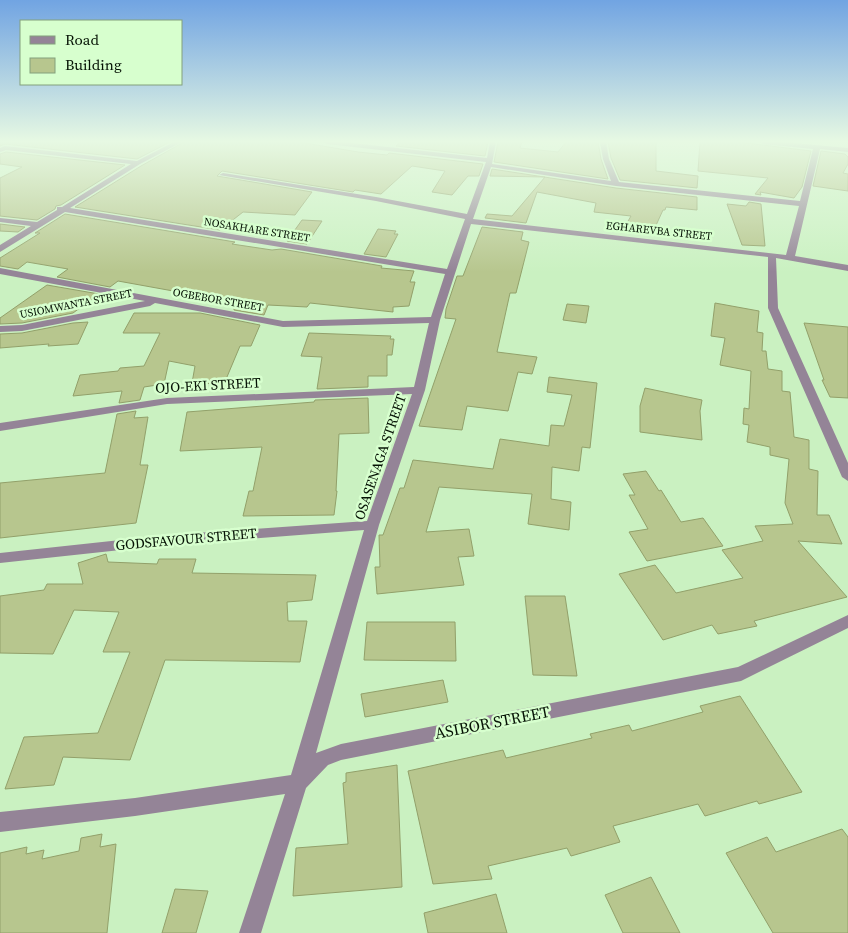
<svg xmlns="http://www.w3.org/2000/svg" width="848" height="933" font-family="'Source Serif 4',serif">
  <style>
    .building { fill: #b7c68e; stroke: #92a06a }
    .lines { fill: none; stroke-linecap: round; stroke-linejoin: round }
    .street { fill: #948497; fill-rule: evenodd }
    .labels { text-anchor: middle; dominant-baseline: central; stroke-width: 5; stroke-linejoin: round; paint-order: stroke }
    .far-street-label { font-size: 11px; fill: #051204; stroke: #d7ffce }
    .street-label { font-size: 14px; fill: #051204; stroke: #d7ffce }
    .near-street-label { font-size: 16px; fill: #051204; stroke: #d7ffce }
  </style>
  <rect width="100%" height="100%" fill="#caf1c1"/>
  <g class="building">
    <polygon points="0,142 170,142 137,159 5,144 0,146"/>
    <polygon points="184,142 299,142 358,152 387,155 389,153 483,164 479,176 468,176 452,195 432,192 445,171 412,166 381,194 355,190 353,192 222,171 217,176 312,192 295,215 243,212 220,230 75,207 141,166"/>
    <polygon points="400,142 488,142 485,156 396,146"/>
    <polygon points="498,142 522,142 520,148 558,152 566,142 598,142 601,159 608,179 494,162"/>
    <polygon points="608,142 656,142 656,171 698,176 697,188 620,180 611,158"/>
    <polygon points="700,142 739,142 811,151 802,187 794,198 760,192 761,195 755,194 768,178 698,171"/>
    <polygon points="821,151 845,154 848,157 848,164 843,173 848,174 848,191 813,186"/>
    <polygon points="6,152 125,165 61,205 56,206 55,209 37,220 0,216 0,178 22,167 0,164 0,154"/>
    <polygon points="492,169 616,188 697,197 697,210 666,207 665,210 663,210 652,234 623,230 631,216 594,212 596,203 537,192 526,223 485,218 487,214 512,216 545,177 490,176"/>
    <polygon points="749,202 761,204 765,246 742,245 727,204 746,206"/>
    <polygon points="65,214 235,242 232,244 272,250 281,249 382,266 381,268 414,271 410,282 415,282 409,306 393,307 393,312 310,303 307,307 268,305 264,315 234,310 234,302 118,281 110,287 57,277 68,269 27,262 18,269 0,266 0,258 40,233 35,233"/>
    <polygon points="302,220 322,221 307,244 287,241"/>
    <polygon points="0,224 25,227 18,232 0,231"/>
    <polygon points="482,227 523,232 521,240 529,242 516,293 510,293 497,352 537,357 532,374 518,372 508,411 467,406 462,430 419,426 456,319 445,318 446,309 457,276 463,276"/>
    <polygon points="378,229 396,231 394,234 398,234 386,257 364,254"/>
    <polygon points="47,285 99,294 73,313 22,323 0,324 0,318"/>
    <polygon points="715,303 759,311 757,332 763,333 762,351 766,351 768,369 782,371 782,391 790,392 794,437 809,440 809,469 818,471 817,515 829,515 842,544 798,541 847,597 754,621 757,626 718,634 712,625 663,640 619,574 655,565 676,593 743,578 722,550 763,541 755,526 793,524 785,503 789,459 770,455 770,447 747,442 749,425 743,424 744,408 749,409 751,371 720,365 725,338 711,336"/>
    <polygon points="567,304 589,306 586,323 563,320"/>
    <polygon points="134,313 200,313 260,325 251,346 240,346 224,384 192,383 195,366 169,361 164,384 144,387 140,400 119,403 122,391 73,396 80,375 118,371 120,368 144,366 160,333 123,333"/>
    <polygon points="88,322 78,344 48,346 49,344 0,348 0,334 22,333 73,323"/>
    <polygon points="804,323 848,327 848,398 830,397 822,380 824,380"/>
    <polygon points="309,333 391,336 390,339 394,339 392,355 387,355 387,376 368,376 368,387 317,389 322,357 301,356"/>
    <polygon points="549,377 597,383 590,448 582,447 579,471 552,467 551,499 571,502 569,530 528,524 532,494 439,487 426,532 469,529 474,556 458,557 464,585 377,594 375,567 380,567 379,535 383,535 400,488 404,488 413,460 493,469 500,439 549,446 551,425 564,426 572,395 547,392"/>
    <polygon points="645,388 702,400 700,411 702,440 640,432 640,406"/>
    <polygon points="368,398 369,433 339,434 336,491 337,491 334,515 243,516 249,491 253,491 262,447 180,451 187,412 314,402 315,400"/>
    <polygon points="136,411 134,418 148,417 140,465 148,465 136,523 0,538 0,483 105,473 117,414"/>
    <polygon points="646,471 659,491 661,490 681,522 703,518 723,546 647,561 629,532 648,529 629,495 635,495 623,474"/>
    <polygon points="106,554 108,562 157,564 159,559 196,559 192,573 316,575 312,600 287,602 288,621 307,621 300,662 165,660 130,760 63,757 54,785 5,789 24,737 98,733 130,652 103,652 119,612 74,610 53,654 0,653 0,596 44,590 47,584 83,584 78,563"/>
    <polygon points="525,596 565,596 577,676 533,675"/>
    <polygon points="367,622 455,622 456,661 364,660"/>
    <polygon points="443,680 448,702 365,717 361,694"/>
    <polygon points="740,696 802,792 759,804 757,801 705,816 698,804 613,826 620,842 571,856 567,848 488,866 492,879 433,884 408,771 503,750 506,758 592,738 590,734 629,725 632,731 703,712 700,706"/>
    <polygon points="397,765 402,887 293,896 296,848 348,844 343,783 346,782 346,773"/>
    <polygon points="842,829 848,837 848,933 773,933 726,853 767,837 776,852"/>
    <polygon points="102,834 100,847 116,844 107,933 0,933 0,853 27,847 26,854 44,850 42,859 79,851 81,838"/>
    <polygon points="651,877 680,933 623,933 605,895"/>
    <polygon points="175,889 208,891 196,933 162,933"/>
    <polygon points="496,894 507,933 428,933 424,913"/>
  </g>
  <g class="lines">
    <path class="street" d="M174,142H182L140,164L70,208L447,269L465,219L376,201L219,175L223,173L376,197L467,214L486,162L327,144L324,142H343L487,158L490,142H496L492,164L611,181L603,159L600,142H606L609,159L619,182L800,201L813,149L763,144L760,142H782L848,148V152L820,149L795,256L848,265V271L776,258L778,308L848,463V481L842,477L768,308V257L471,224L440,320L425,390L379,525L316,753L341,744L738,667L848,615V628L741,681L341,760L328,765L306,788L261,933H239L285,794L135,816L0,832V812L135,798L291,775L364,530L167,545L0,563V553L167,535L367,521L412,394L167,404L0,431V423L167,398L414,387L429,323L283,327L155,303L150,306L22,331L0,332V326L22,325L145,301L0,274V268L283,321L431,317L445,274L65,212L0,252V245L31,226L0,222V218L37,222L57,210V207H62L131,164L6,150L0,152V148L5,146L137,161ZM491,167L616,186L799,206L786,255L473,219Z"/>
  </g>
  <linearGradient id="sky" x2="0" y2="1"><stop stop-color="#71a4e2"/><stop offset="0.52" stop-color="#e7f9e3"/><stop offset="1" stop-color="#e7f9e3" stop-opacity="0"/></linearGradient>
  <rect width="848" height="272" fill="url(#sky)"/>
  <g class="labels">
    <g class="far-street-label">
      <text transform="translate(257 230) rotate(9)">NOSAKHARE STREET</text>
      <text transform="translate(659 231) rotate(6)">EGHAREVBA STREET</text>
      <text transform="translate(218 300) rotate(10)">OGBEBOR STREET</text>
      <text transform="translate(76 304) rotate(-11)">USIOMWANTA STREET</text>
    </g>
    <g class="street-label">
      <text transform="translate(208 385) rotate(-3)">OJO-EKI STREET</text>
      <text transform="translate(380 457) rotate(-71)">OSASENAGA STREET</text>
      <text transform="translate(186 539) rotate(-5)">GODSFAVOUR STREET</text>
    </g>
    <g class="near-street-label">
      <text transform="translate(492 722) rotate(-11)">ASIBOR STREET</text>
    </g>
  </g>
  <rect x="20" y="20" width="162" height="65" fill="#d7ffce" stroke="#83a07d"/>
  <rect x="30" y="36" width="25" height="8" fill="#948497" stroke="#83a07d"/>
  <text x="65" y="45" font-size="15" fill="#051204">Road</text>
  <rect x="30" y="58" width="25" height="15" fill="#b7c68e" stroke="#83a07d"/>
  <text x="65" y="70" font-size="15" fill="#051204">Building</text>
</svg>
